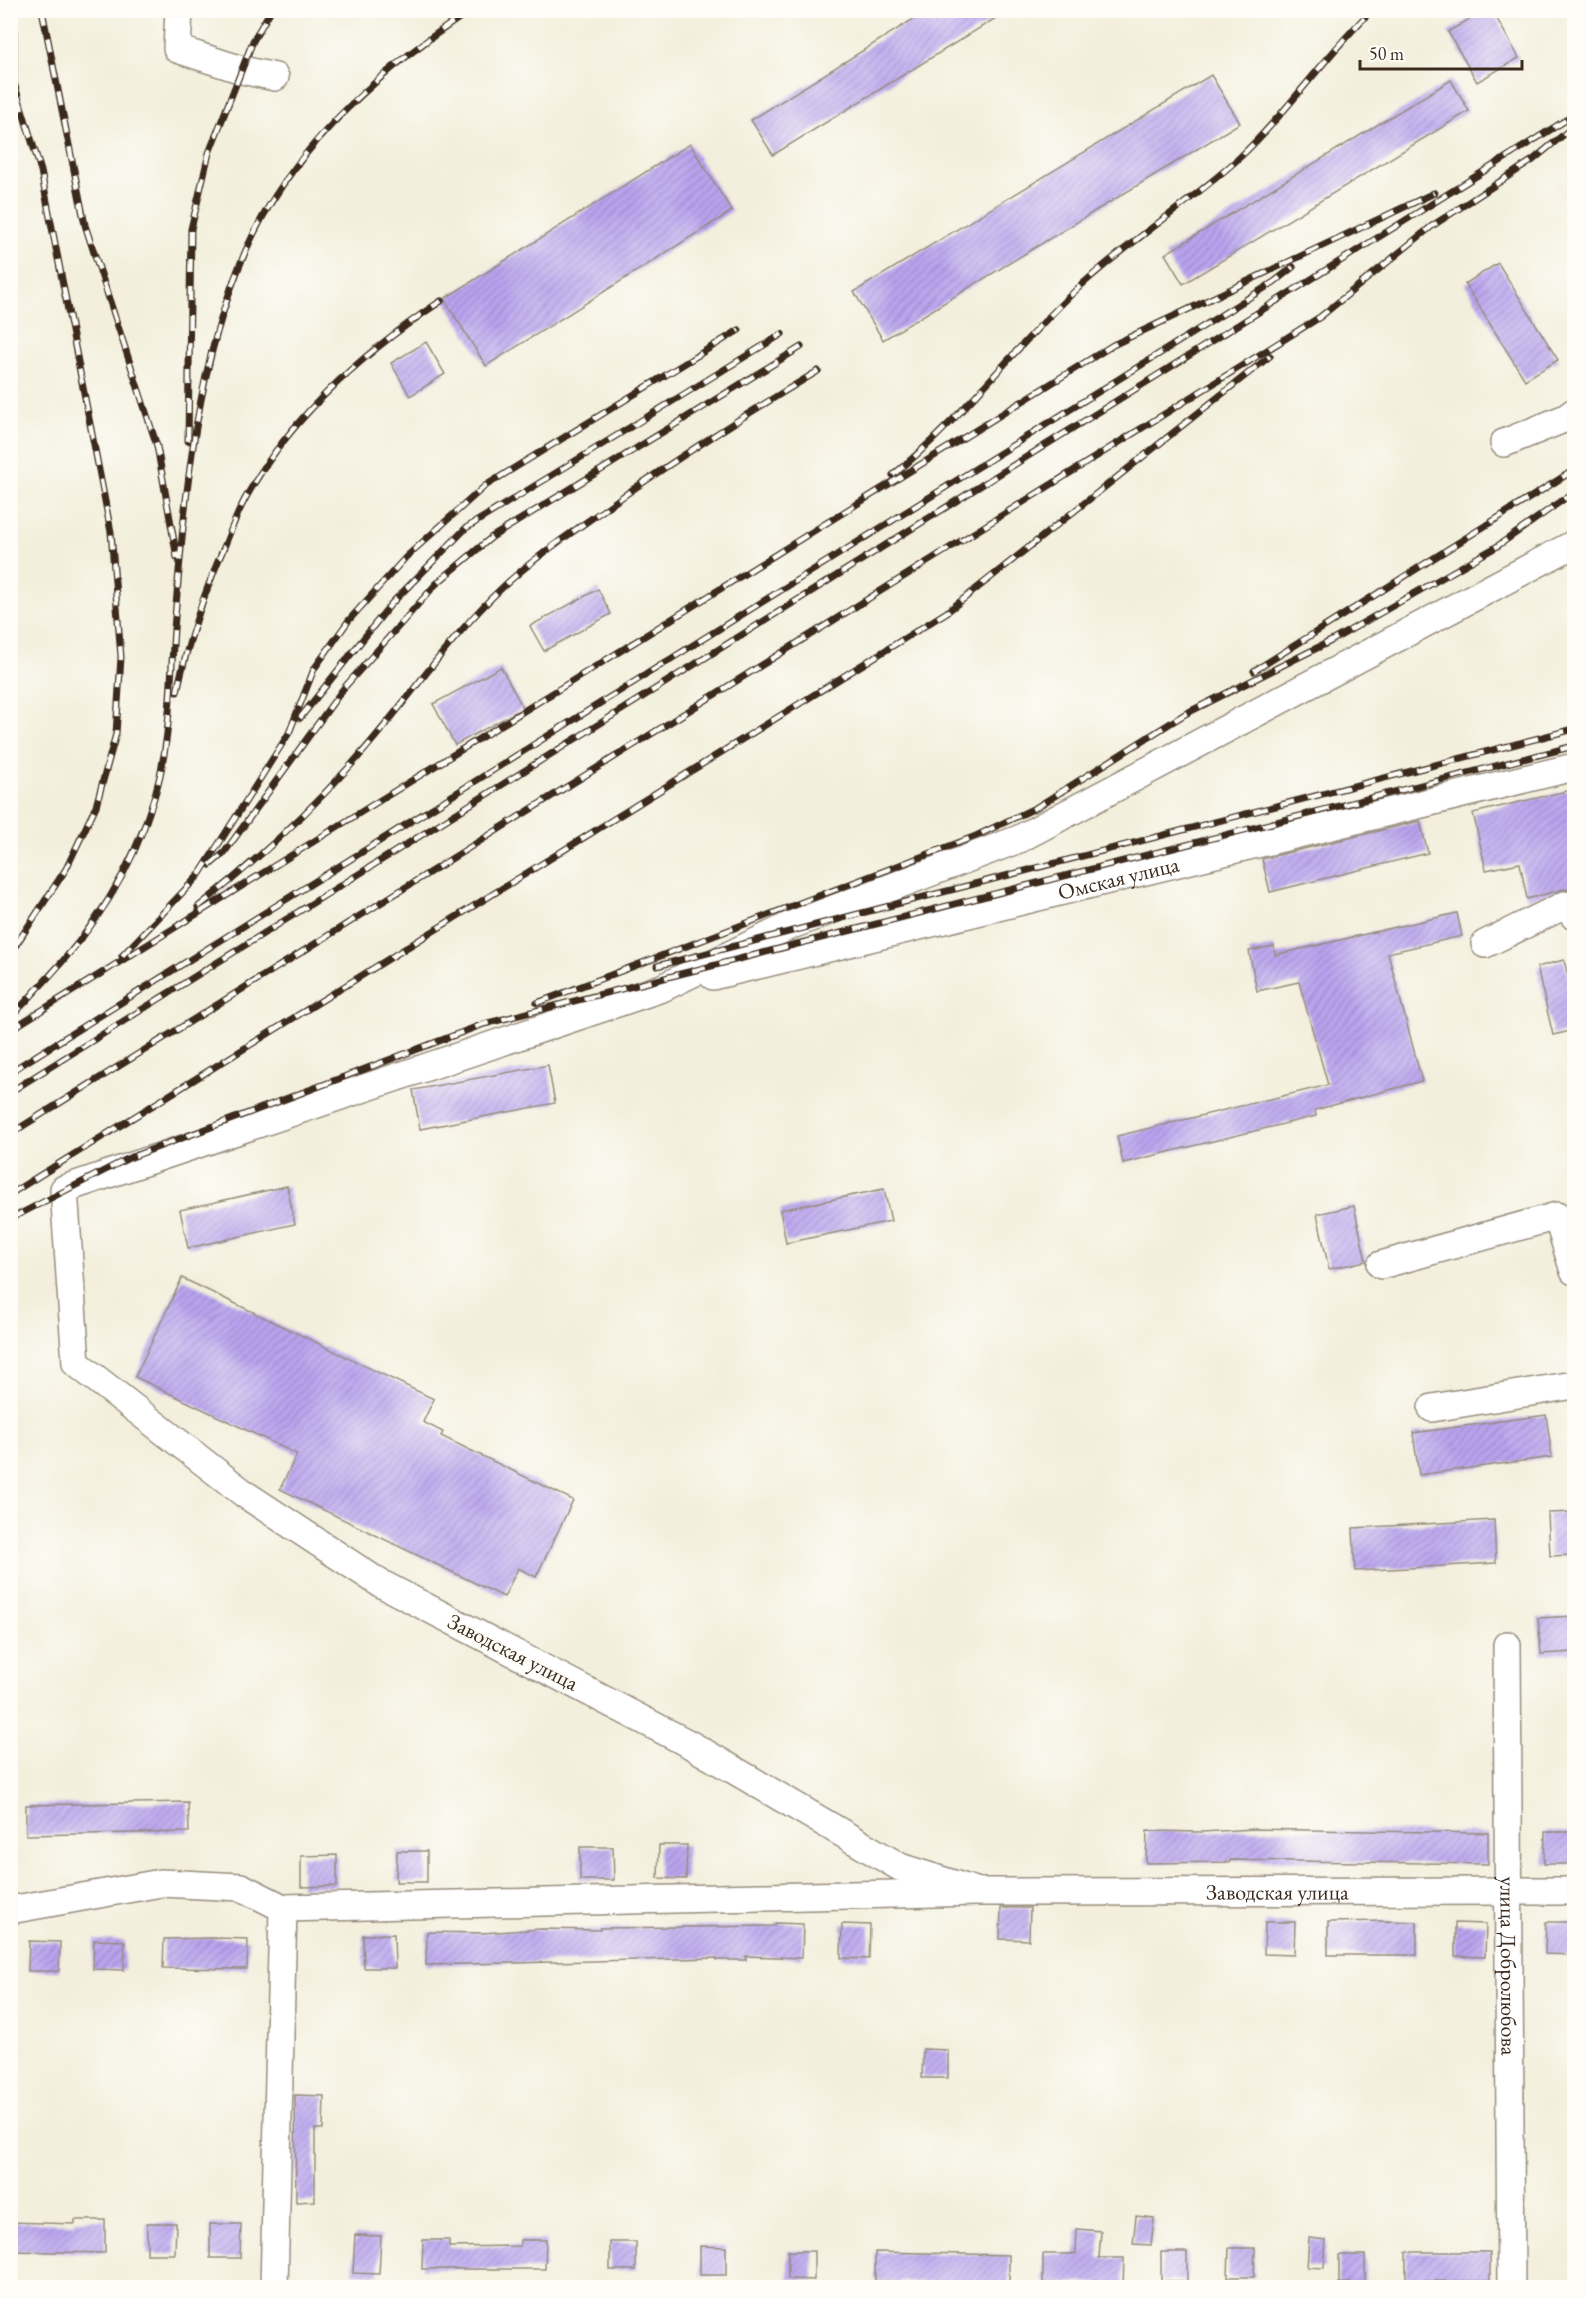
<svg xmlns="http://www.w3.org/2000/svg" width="1585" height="2298" font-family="'EB Garamond',serif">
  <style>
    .building { fill: url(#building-hatch) }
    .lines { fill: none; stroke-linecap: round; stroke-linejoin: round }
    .minor-casing { stroke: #978c7d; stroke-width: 30 }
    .minor { stroke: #fff; stroke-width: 27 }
    .rail-casing { stroke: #3b2a1e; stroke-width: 7 }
    .rail { stroke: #fdfcf7; stroke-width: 4.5; stroke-dasharray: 14; stroke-linecap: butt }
    .labels { text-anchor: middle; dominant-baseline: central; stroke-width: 4.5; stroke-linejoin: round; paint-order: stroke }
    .street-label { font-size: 22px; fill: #3b2a1e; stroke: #fdfcf7 }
  </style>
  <defs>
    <pattern id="building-hatch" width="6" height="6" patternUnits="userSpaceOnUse" patternTransform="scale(1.5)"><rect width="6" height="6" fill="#baa4f0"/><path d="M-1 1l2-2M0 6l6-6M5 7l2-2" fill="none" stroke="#9886c2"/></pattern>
  </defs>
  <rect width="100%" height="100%" fill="#fdfcf7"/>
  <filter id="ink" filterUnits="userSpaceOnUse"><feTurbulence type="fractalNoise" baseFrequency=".0167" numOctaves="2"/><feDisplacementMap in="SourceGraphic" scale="12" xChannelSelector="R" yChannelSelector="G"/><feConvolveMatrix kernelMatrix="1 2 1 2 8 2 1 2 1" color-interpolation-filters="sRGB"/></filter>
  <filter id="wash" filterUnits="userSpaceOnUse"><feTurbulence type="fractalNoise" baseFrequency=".008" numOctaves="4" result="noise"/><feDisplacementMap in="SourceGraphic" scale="24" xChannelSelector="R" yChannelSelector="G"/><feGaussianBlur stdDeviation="1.35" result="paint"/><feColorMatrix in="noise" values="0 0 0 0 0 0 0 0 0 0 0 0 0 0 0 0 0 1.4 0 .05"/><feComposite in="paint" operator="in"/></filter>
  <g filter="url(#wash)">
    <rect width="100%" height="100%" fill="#f3efdc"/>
    <g id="blocks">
      <g class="building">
        <polygon points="928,10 1009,10 773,155 751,120"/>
        <polygon points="1484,10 1492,10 1519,58 1477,82 1448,32"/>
        <polygon points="1211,75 1240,123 883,340 854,292"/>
        <polygon points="1451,80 1469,111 1183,284 1165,254"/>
        <polygon points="690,144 732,211 486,366 444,299"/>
        <polygon points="1498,263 1558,360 1525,380 1465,284"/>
        <polygon points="426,342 445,374 410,396 391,363"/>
        <polygon points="598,589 611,614 544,651 530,626"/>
        <polygon points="501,667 523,708 455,745 433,704"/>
        <polygon points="1575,789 1575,890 1564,889 1527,899 1520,863 1486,870 1473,813"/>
        <polygon points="1420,821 1428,853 1270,892 1262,859"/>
        <polygon points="1457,913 1462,936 1388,953 1422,1081 1315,1110 1316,1116 1123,1163 1117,1136 1328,1085 1299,982 1257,991 1249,951 1274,946 1275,955"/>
        <polygon points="1564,960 1575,1004 1575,1030 1553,1035 1537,967"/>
        <polygon points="548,1065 555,1103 420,1129 413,1090"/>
        <polygon points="287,1186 295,1224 188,1248 180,1210"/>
        <polygon points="884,1189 891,1221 786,1243 780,1210"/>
        <polygon points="1354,1206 1366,1261 1329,1269 1317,1214"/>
        <polygon points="182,1278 434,1399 423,1422 443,1432 441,1436 573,1500 536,1577 518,1568 504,1597 280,1489 297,1454 135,1377"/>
        <polygon points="1546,1415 1552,1457 1419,1475 1413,1433"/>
        <polygon points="1575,1512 1575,1555 1550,1556 1548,1513"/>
        <polygon points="1494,1520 1496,1563 1355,1571 1353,1528"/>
        <polygon points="1575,1616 1575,1652 1541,1654 1538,1618"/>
        <polygon points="188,1802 189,1832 26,1835 26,1805"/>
        <polygon points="1255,1829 1488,1833 1488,1864 1230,1860 1230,1862 1146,1863 1147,1831 1202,1832"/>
        <polygon points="1545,1832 1575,1832 1575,1864 1544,1864"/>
        <polygon points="659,1845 687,1845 686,1879 658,1878"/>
        <polygon points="580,1847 613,1847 614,1880 580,1880"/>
        <polygon points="397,1851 427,1851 427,1882 396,1882"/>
        <polygon points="337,1855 337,1886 301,1887 301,1856"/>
        <polygon points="1001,1908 1030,1908 1029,1940 1000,1939"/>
        <polygon points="1387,1921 1417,1922 1417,1955 1328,1955 1328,1922"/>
        <polygon points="1265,1922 1295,1922 1294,1955 1264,1954"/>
        <polygon points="1546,1922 1575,1922 1575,1955 1545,1954"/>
        <polygon points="775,1923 803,1924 802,1958 746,1956 746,1960 717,1960 717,1958 426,1965 427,1932 482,1933 541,1929 600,1930 600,1928 775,1926"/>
        <polygon points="1455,1923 1486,1924 1485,1957 1455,1956"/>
        <polygon points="842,1924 870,1925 869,1959 841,1958"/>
        <polygon points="394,1934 395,1968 364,1968 363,1935"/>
        <polygon points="217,1938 248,1939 247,1969 163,1968 164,1939"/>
        <polygon points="94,1940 125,1941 124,1970 93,1969"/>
        <polygon points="29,1941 60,1942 59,1971 28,1971"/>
        <polygon points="923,2049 948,2050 948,2078 922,2078"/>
        <polygon points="295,2095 324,2096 323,2129 315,2129 315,2201 296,2202"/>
        <polygon points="1136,2216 1154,2218 1151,2245 1133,2244"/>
        <polygon points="75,2220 105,2220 105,2253 10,2251 10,2222 75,2224"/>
        <polygon points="147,2223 176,2223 175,2254 147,2254"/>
        <polygon points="210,2224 241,2224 240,2258 210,2258"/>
        <polygon points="1077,2229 1101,2231 1099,2258 1124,2258 1123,2287 1098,2286 1098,2283 1043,2283 1043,2254 1076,2254"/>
        <polygon points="355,2235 381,2236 379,2274 353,2273"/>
        <polygon points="1309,2238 1326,2240 1324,2268 1307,2267"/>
        <polygon points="423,2240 449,2240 449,2247 520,2246 520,2240 546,2240 545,2269 422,2269"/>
        <rect x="610" y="2242" width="26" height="28"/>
        <polygon points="700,2246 726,2247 726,2275 700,2275"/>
        <polygon points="1229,2248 1255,2248 1254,2277 1228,2277"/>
        <polygon points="788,2251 814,2251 814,2280 788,2279"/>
        <polygon points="875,2252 1009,2255 1009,2284 875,2281"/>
        <rect x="1161" y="2252" width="26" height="29"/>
        <rect x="1406" y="2252" width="84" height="29"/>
        <rect x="1339" y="2255" width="26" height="28"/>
      </g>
    </g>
  </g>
  <g filter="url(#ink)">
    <use href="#blocks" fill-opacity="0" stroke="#978c7d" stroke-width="1.5"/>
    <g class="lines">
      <defs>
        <g id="minor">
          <polyline points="179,10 177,49 242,70 275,77"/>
          <polyline points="1504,443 1566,418 1574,412"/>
          <polyline points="1485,944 1565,905 1574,916"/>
          <path id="s1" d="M713,976L1574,767"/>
          <polyline points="1381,1265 1557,1216 1574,1271"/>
          <polyline points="1432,1408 1574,1385"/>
          <path id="s2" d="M1507,1645L1511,2288"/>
          <polyline points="979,1892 900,1867 691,1745 378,1582 246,1495 76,1363 64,1189 662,988 789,926 1019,839 1574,544"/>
          <path id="s3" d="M10,1910L161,1883L241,1887L283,1908L979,1892L1574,1891"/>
          <polyline points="274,2288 283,1908"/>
        </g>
      </defs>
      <use href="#minor" class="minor-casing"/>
      <use href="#minor" class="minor"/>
      <defs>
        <g id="rail">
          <polyline points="14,10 14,79"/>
          <polyline points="42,10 85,225 157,446 177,558"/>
          <polyline points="10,70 41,171 111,532 121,657 116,734 96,806 66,869 10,954"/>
          <polyline points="188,441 191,229 209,153 253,41 271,10"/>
          <path d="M893,475C961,420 1012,350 1075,291C1126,243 1186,206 1238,159C1287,113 1324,57 1372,10"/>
          <polyline points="1254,671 1574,470"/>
          <path d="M177,692C188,640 204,593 225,545C231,530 237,514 245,499C290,417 364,352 441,301"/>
          <polyline points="300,718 391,604 466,528 782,334"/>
          <polyline points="210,865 224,853 343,689 436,584 492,537 801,347"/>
          <path d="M198,907C253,864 304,817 351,765C404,707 446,640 504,586C534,558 571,533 605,509C674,460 745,415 818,371"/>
          <polyline points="122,956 199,875 289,733 314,669 349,620 406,557 485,486 739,330"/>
          <polyline points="657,966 1574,729"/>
          <polyline points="537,1003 976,836 1037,807 1185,714 1331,641 1496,547 1574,492"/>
          <path d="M10,1016C23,1007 32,994 43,983C94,929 131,873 153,801C171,746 170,686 174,629C185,500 194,368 247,248C292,147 380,70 471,10"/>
          <polyline points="10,1030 1113,345 1434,193"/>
          <polyline points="10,1072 1274,282 1293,267"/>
          <polyline points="10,1092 1574,115"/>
          <polyline points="10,1134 1320,317 1432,226 1533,160 1574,126"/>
          <polyline points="10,1194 947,612 1270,356"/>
          <polyline points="10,1219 129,1158 484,1024 1574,746"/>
        </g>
      </defs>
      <use href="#rail" class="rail-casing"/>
      <use href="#rail" class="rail"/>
    </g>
  </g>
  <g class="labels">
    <g class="street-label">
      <text stroke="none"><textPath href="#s1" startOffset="417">Омская улица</textPath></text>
      <text transform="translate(513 1652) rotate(27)">Заводская улица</text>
      <text stroke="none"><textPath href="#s3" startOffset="1275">Заводская улица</textPath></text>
      <text stroke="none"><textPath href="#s2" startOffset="321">улица Добролюбова</textPath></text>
    </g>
  </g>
  <rect width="1585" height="2298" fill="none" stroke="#fdfcf7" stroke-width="36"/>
  <path d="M1360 60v9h162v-9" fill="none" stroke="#3b2a1e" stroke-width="3"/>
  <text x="1369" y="60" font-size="18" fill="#3b2a1e" stroke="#fdfcf7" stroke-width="4.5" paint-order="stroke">50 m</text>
</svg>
